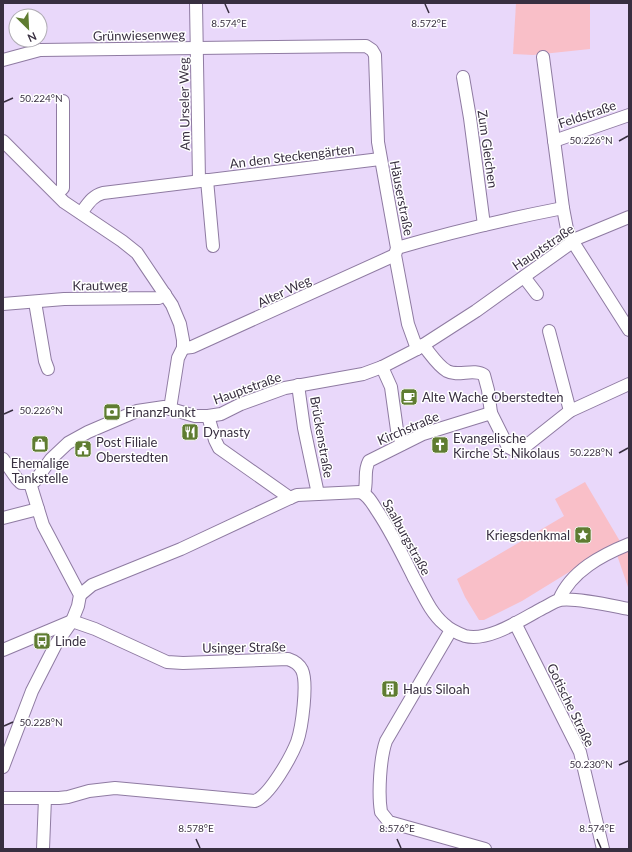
<svg xmlns="http://www.w3.org/2000/svg" width="632" height="852" font-family="Lato,sans-serif">
  <style>
    .green { fill: #f9bfc8 }
    .lines { fill: none; stroke-linecap: round; stroke-linejoin: round }
    .minor-casing { stroke: #8f7ba2; stroke-width: 14 }
    .minor { stroke: #fff; stroke-width: 12 }
    .ticks { fill: none; stroke: #382f40; stroke-width: 1.5 }
    .labels { text-anchor: middle; dominant-baseline: central; stroke-width: 3; stroke-linejoin: round; paint-order: stroke }
    .street-label { font-size: 13px; fill: #382f40; stroke: #fff }
    .poi-label { font-size: 13px; fill: #382f40; stroke: #fff; text-anchor: start }
    .ticks-label { font-size: 10px; text-anchor: middle; fill: #382f40; stroke: #fff; stroke-width: 3; stroke-linejoin: round; paint-order: stroke }
  </style>
  <rect width="100%" height="100%" fill="#e9d8fa"/>
  <g class="green">
    <polygon points="516,3 590,3 590,49 533,55 513,54"/>
    <polygon points="585,482 621,543 592,558 522,601 484,620 479,620 465,597 457,579 564,516 555,499"/>
    <polygon points="629,537 629,590 617,555 627,549 622,540"/>
  </g>
  <g class="lines">
    <defs>
      <g id="minor">
        <polyline points="196,3 199,181"/>
        <polyline points="543,57 563,208 567,229 573,242 629,330"/>
        <polyline points="3,60 40,50 366,46 372,50 375,55 378,142 397,248 395,255 408,324 417,349"/>
        <polyline points="463,77 470,118 484,225"/>
        <polyline points="3,141 64,202 122,241 137,253 172,305 180,324 183,340 183,348 178,358 170,409"/>
        <polyline points="554,141 629,115"/>
        <polyline points="207,180 213,246"/>
        <polyline points="57,194 63,188 63,101"/>
        <path d="M81,213C88,204 92,196 103,193L380,159"/>
        <path d="M397,248C451,232 507,219 563,208"/>
        <polyline points="524,277 537,294"/>
        <polyline points="35,302 45,361 48,369"/>
        <polyline points="3,304 64,299 159,298 165,294"/>
        <polyline points="549,331 570,411"/>
        <path d="M423,345C430,353 437,365 447,371C458,377 474,368 484,375L488,390L491,413"/>
        <polyline points="183,348 192,347 395,255"/>
        <polyline points="382,367 391,387 397,430 402,444"/>
        <polyline points="298,385 304,428 318,494"/>
        <polyline points="208,416 215,440 219,448 290,498"/>
        <polyline points="3,459 17,479 21,483 30,483 35,481 51,459 68,443 88,432 137,411 164,407 195,416 208,416 221,414 241,404 285,388 363,374 382,367 417,349 476,311 578,238 629,217"/>
        <path d="M364,493C368,481 363,472 369,461L423,434L491,413L508,447L514,450L522,449L570,411L629,384"/>
        <polyline points="3,518 38,509"/>
        <path d="M80,595L92,585L181,549L290,498L297,495L360,492C369,495 373,505 378,512C392,533 403,556 414,578C423,594 430,612 444,624C450,630 457,633 465,636C489,642 522,619 543,608C548,606 554,601 560,600C574,597 613,606 629,609"/>
        <path d="M559,600C571,571 602,555 629,544"/>
        <polyline points="515,623 580,752 603,849"/>
        <path d="M451,630L386,741C380,758 378,794 381,812L389,822L485,849"/>
        <polyline points="3,650 72,621"/>
        <polyline points="3,767 32,691 56,644 72,621 78,606 80,595 43,525 30,483"/>
        <path d="M3,798H59L68,797L89,791L115,788L255,801C270,795 291,757 297,742C302,728 308,683 302,670C299,664 294,661 288,659L183,663L167,662L95,629L72,621"/>
        <polyline points="43,849 45,798"/>
      </g>
    </defs>
    <use href="#minor" class="minor-casing"/>
    <use href="#minor" class="minor"/>
  </g>
  <path class="ticks" d="M225,4L229,13M425,4L429,13M4,102L13,98M619,141L628,136M4,414L13,410M619,453L628,448M4,726L13,722M619,765L628,761M196,839L200,848M397,839L401,848M597,839L601,848"/>
  <defs>
    <symbol id="cafe-square" viewBox="-11 -11 22 22"><rect x="-9" y="-9" width="18" height="18" rx="4" fill="#5f7c31" stroke="#fff"/><path d="M-5.5-4.5H6V0H3Q3 3.5 0 3.5H-2.5Q-5.5 3.5-5.5 0ZM3-3.2v2h1.7v-2ZM-6 4.5H4V6H-6Z" fill="#fff"/></symbol>
    <symbol id="bank-square" viewBox="-11 -11 22 22"><rect x="-9" y="-9" width="18" height="18" rx="4" fill="#5f7c31" stroke="#fff"/><path d="M-6-4H6V4H-6ZM0-2.3a2.3 2.3 0 1 0 0 4.6a2.3 2.3 0 1 0 0-4.6Z" fill="#fff"/></symbol>
    <symbol id="restaurant-square" viewBox="-11 -11 22 22"><rect x="-9" y="-9" width="18" height="18" rx="4" fill="#5f7c31" stroke="#fff"/><path d="M-5-6h1v4h1v-4h1v4h1v-4h1v5L-1.5 .5V6h-2V.5L-5-1ZM5-6V6H3V1.5H1.5Q1.5-4 5-6Z" fill="#fff"/></symbol>
    <symbol id="shop-square" viewBox="-11 -11 22 22"><rect x="-9" y="-9" width="18" height="18" rx="4" fill="#5f7c31" stroke="#fff"/><path d="M-5-2.5h2.3a2.7 3.5 0 0 1 5.4 0H5L5.5 6h-11ZM-1.5-2.5h3a1.5 2.3 0 0 0-3 0Z" fill="#fff"/></symbol>
    <symbol id="church-square" viewBox="-11 -11 22 22"><rect x="-9" y="-9" width="18" height="18" rx="4" fill="#5f7c31" stroke="#fff"/><path d="M-1.2-6h2.4v3.5h3.3v2.4h-3.3V6h-2.4V-.1h-3.3v-2.4h3.3Z" fill="#fff"/></symbol>
    <symbol id="civic-square" viewBox="-11 -11 22 22"><rect x="-9" y="-9" width="18" height="18" rx="4" fill="#5f7c31" stroke="#fff"/><path d="M-.6-6.5H3V-4.5H.6V-3L4-1V1h2V6H-6V1h2V-1L-.6-3ZM-1.2 2.5V6h2.4V2.5Z" fill="#fff"/></symbol>
    <symbol id="sight-square" viewBox="-11 -11 22 22"><rect x="-9" y="-9" width="18" height="18" rx="4" fill="#5f7c31" stroke="#fff"/><path d="M0-6L1.8-2.2L6-1.7L2.9 1.2L3.7 5.4L0 3.3L-3.7 5.4L-2.9 1.2L-6-1.7L-1.8-2.2Z" fill="#fff"/></symbol>
    <symbol id="bus-square" viewBox="-11 -11 22 22"><rect x="-9" y="-9" width="18" height="18" rx="4" fill="#5f7c31" stroke="#fff"/><path d="M-5-6H5V4H4V6H2V4H-2V6H-4V4H-5ZM-3.5-4V0h7V-4ZM-3.5 1.2v1.5H-2V1.2ZM2 1.2v1.5H3.5V1.2Z" fill="#fff"/></symbol>
    <symbol id="building-square" viewBox="-11 -11 22 22"><rect x="-9" y="-9" width="18" height="18" rx="4" fill="#5f7c31" stroke="#fff"/><path d="M-4-6H4V6H1V3H-1V6H-4ZM-2.5-4.3h1.7v1.8h-1.7ZM.8-4.3h1.7v1.8H.8ZM-2.5-1h1.7V.8h-1.7ZM.8-1h1.7V.8H.8Z" fill="#fff"/></symbol>
  </defs>
  <g fill-rule="evenodd">
    <use href="#cafe-square" x="399" y="387" width="20" height="20"/>
    <use href="#bank-square" x="102" y="402" width="20" height="20"/>
    <use href="#restaurant-square" x="180" y="422" width="20" height="20"/>
    <use href="#shop-square" x="30" y="434" width="20" height="20"/>
    <use href="#church-square" x="430" y="435" width="20" height="20"/>
    <use href="#civic-square" x="73" y="439" width="20" height="20"/>
    <use href="#sight-square" x="573" y="525" width="20" height="20"/>
    <use href="#bus-square" x="32" y="631" width="20" height="20"/>
    <use href="#building-square" x="380" y="679" width="20" height="20"/>
  </g>
  <g class="labels">
    <g class="street-label">
      <text transform="translate(139 35) rotate(-1)">Grünwiesenweg</text>
      <text transform="translate(184 104) rotate(-91)">Am Urseler Weg</text>
      <text transform="translate(587 114) rotate(-19)">Feldstraße</text>
      <text transform="translate(488 149) rotate(82)">Zum Gleichen</text>
      <text transform="translate(292 156) rotate(-7)">An den Steckengärten</text>
      <text transform="translate(402 198) rotate(79)">Häuserstraße</text>
      <text transform="translate(543 247) rotate(-34)">Hauptstraße</text>
      <text transform="translate(100 285) rotate(-1)">Krautweg</text>
      <text transform="translate(284 291) rotate(-25)">Alter Weg</text>
      <text transform="translate(247 388) rotate(-20)">Hauptstraße</text>
      <text transform="translate(408 428) rotate(-23)">Kirchstraße</text>
      <text transform="translate(322 437) rotate(80)">Brückenstraße</text>
      <text transform="translate(407 537) rotate(61)">Saalburgstraße</text>
      <text transform="translate(244 647) rotate(-1)">Usinger Straße</text>
      <text transform="translate(571 705) rotate(64)">Gotische Straße</text>
    </g>
    <g class="poi-label">
      <text x="422" y="397">Alte Wache Oberstedten</text>
      <text x="125" y="412">FinanzPunkt</text>
      <text x="203" y="432">Dynasty</text>
      <text x="453" y="438">Evangelische<tspan x="453" dy="15">Kirche St. Nikolaus</tspan></text>
      <text x="96" y="442">Post Filiale<tspan x="96" dy="15">Oberstedten</tspan></text>
      <text x="40" y="463" text-anchor="middle">Ehemalige<tspan x="40" dy="15">Tankstelle</tspan></text>
      <text x="570" y="535" text-anchor="end">Kriegsdenkmal</text>
      <text x="55" y="641">Linde</text>
      <text x="403" y="689">Haus Siloah</text>
    </g>
  </g>
  <g class="ticks-label">
    <text x="229" y="27">8.574°E</text>
    <text x="429" y="27">8.572°E</text>
    <text x="41" y="102">50.224°N</text>
    <text x="591" y="144">50.226°N</text>
    <text x="41" y="414">50.226°N</text>
    <text x="591" y="456">50.228°N</text>
    <text x="41" y="726">50.228°N</text>
    <text x="591" y="768">50.230°N</text>
    <text x="196" y="832">8.578°E</text>
    <text x="397" y="832">8.576°E</text>
    <text x="597" y="832">8.574°E</text>
  </g>
  <rect width="632" height="852" fill="none" stroke="#382f40" stroke-width="8"/>
  <g transform="translate(28 28) rotate(156)"><circle r="19" fill="#ffffff" stroke="#afacb3"/>
  <path d="M0-3L7 15L0 10L-7 15Z" fill="#5f7c31"/>
  <text y="-6" font-size="11" font-weight="bold" text-anchor="middle" fill="#382f40">N</text>
  </g>
</svg>
